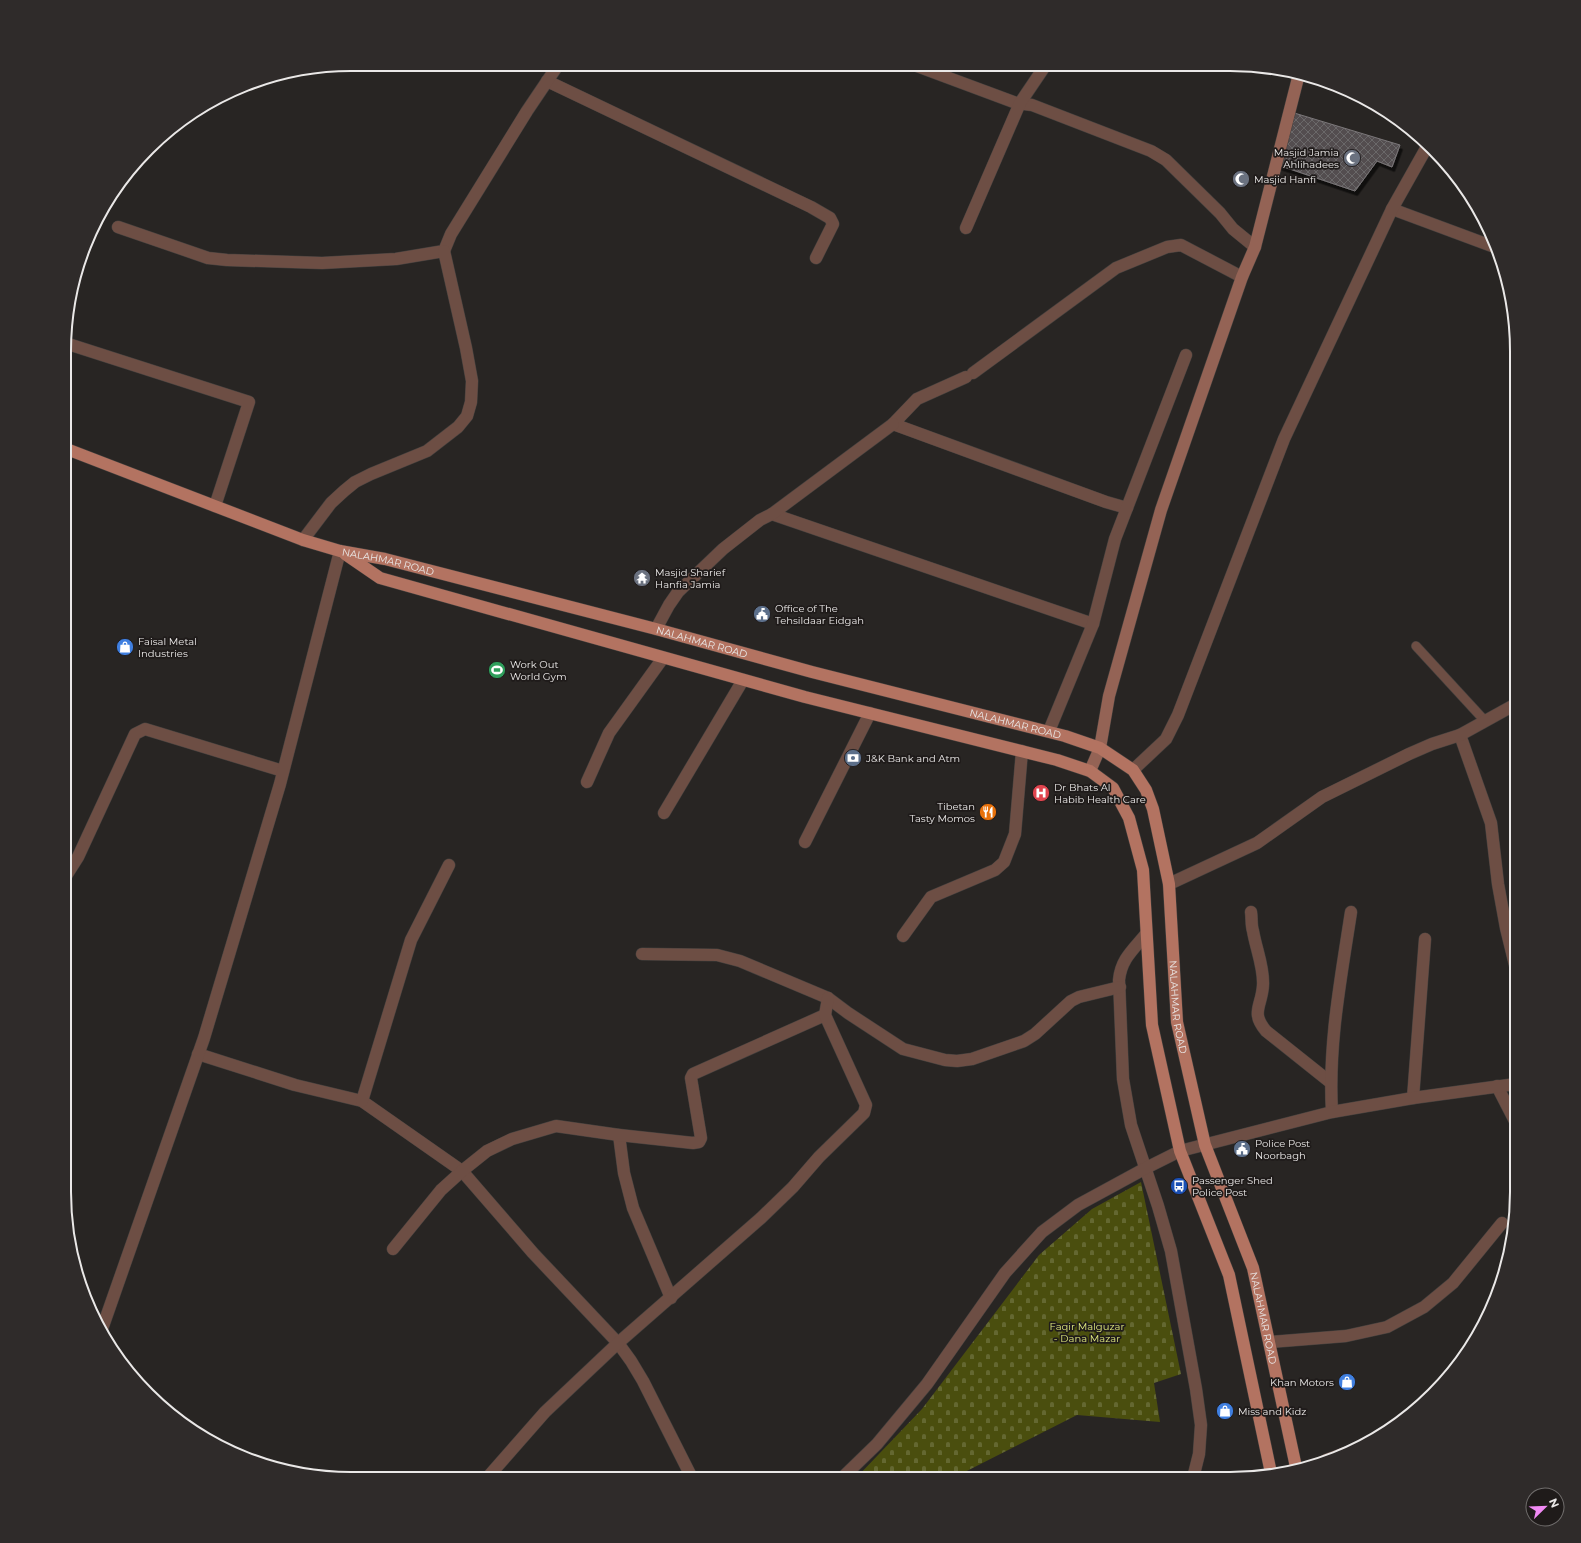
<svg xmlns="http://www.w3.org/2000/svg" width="1581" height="1543" font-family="Montserrat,sans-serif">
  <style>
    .cemetery { fill: url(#cemetery-stones) }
    .building { fill: url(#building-cross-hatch); stroke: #7b7779; filter: url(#shadow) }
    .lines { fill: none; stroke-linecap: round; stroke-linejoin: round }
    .lane-casing { stroke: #43403e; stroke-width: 10 }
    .street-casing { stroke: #43403e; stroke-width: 13 }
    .secondary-casing { stroke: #43403e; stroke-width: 13 }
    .primary-casing { stroke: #43403e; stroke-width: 13 }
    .lane { stroke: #6d4e44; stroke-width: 9 }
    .street { stroke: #6d4e44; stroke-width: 12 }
    .secondary { stroke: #946355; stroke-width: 12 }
    .primary { stroke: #b37361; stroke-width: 12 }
    .labels { text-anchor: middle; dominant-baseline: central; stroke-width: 3.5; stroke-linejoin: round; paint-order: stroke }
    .poi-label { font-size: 10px; fill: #eae8e7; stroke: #1f1b1a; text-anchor: start }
    .street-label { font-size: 10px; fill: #eae8e7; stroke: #1f1b1a }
    .park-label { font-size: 10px; fill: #dfe87e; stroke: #1f1b1a }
    .rim { fill: none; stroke: #eae8e7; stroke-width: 2 }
  </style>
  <defs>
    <pattern id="cemetery-stones" width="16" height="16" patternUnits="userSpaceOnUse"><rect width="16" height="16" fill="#4a4e0e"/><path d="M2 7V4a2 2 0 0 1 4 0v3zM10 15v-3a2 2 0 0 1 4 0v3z" fill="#646831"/></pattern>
    <pattern id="building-cross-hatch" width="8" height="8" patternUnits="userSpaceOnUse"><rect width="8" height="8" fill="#524e50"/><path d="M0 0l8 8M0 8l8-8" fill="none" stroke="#6b6869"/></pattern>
    <filter id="shadow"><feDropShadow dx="2.5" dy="4.5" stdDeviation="0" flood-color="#0009"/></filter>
  </defs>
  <rect width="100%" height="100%" fill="#282523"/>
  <polygon class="cemetery" points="1141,1182 1181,1374 1154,1383 1160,1422 1077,1415 953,1478 856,1478 922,1409 1039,1255 1092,1209"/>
  <polygon class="building" points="1291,112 1400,145 1392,167 1377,161 1355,191 1278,165"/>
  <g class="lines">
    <defs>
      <polyline id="lane" points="1416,646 1485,721"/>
      <g id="street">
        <polyline points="914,65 1016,103 1032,105 1151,151 1166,160 1220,213 1233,229 1255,247"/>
        <polyline points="547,81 811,207 830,218 833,224 816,258"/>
        <polyline points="1392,209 1497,248"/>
        <polyline points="118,227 208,258 227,260 322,263 396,259 444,251 451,234 527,111 558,65"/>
        <polyline points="966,228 1020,103 1045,66"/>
        <polyline points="65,343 249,402 215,506"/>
        <polyline points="973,373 1116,268 1167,247 1181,245 1242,277"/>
        <polyline points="966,377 917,399 893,424 1106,502 1127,508"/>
        <polyline points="772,514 1093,624"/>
        <polyline points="303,540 331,503 344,491 355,482 371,474 427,451 458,427 467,416 471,402 472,381 466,348 444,251"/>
        <polyline points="656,629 669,605 678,592 723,549 760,520 772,514 893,424"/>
        <polyline points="1049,731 1093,624 1115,539 1186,355"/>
        <polyline points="1460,735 1491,823 1498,884 1506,928 1516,969"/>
        <polyline points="1133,770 1166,739 1178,715 1284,439 1392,209 1428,145"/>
        <polyline points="587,782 609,733 663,658"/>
        <polyline points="664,813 743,680"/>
        <polyline points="805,842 870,713"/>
        <polyline points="64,879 78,857 135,734 145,729 283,771"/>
        <polyline points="1169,884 1257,843 1322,797 1409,754 1432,744 1460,735 1516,704"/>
        <path d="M1251,912C1252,918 1251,925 1253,931C1256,949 1264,967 1263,985C1262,1006 1250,1012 1266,1031L1330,1082"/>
        <path d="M1146,934C1133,950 1121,959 1119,980L1123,1079L1131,1125L1158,1206L1171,1251L1196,1389L1201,1425L1199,1454L1193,1478"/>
        <polyline points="903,936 931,897 995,870 1004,862 1015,834 1022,751"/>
        <polyline points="642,954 717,955 740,961 828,998 848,1013 903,1049 945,1060 957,1061 972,1059 1024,1041 1035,1034 1071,1001 1079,997 1120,987"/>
        <polyline points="198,1054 295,1085 362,1101 462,1171 533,1253 618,1343 631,1361 643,1381 692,1478"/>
        <polyline points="1497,1086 1516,1123"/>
        <polyline points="1413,1098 1425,939"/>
        <polyline points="362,1101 411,940 449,865"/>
        <path d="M1332,1112C1328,1044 1341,978 1351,912"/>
        <polyline points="619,1135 624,1173 633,1208 671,1298"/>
        <polyline points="393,1249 441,1190 462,1171 487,1151 512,1139 556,1126 619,1135 693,1143 699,1142 701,1138 691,1078 693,1074 825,1015"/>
        <polyline points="102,1329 204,1038 280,784 340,551"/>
        <polyline points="1270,1342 1346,1336 1387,1327 1424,1307 1453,1283 1502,1223"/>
        <polyline points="1326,1460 1351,1451"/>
        <polyline points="487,1478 545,1412 618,1343 761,1218 793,1187 819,1157 864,1113 866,1105 825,1015 828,998"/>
        <polyline points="842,1478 877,1444 927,1384 1005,1273 1042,1232 1078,1205 1146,1168 1180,1151 1332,1112 1413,1098 1516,1084"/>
      </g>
      <polyline id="secondary" points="1090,771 1100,748 1109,696 1161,510 1242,277 1255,247 1299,74"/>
      <g id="primary">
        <path id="s1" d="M64,448L303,540L340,551L385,559L656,629L812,672L1065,736L1100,748L1133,770L1146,790L1153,809L1169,884L1177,1022L1205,1145L1253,1268L1296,1467"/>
        <polyline points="345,554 380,578 805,697 1057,760 1090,771 1113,788 1129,818 1143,870 1152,1025 1180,1151 1229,1275 1271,1473"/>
      </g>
    </defs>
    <use href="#lane" class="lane-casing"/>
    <use href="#street" class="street-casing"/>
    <use href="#secondary" class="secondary-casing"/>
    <use href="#primary" class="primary-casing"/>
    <use href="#lane" class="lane"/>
    <use href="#street" class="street"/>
    <use href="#secondary" class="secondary"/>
    <use href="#primary" class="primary"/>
  </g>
  <defs>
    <symbol id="mosque-disc" viewBox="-11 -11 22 22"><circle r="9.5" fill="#6b7280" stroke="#1f1b1a"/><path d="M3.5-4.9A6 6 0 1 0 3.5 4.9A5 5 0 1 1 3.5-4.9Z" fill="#fff"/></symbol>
    <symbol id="temple-disc" viewBox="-11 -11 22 22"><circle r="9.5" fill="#6b7280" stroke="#1f1b1a"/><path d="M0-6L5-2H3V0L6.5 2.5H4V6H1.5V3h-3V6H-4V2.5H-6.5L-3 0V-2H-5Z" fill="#fff"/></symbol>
    <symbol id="civic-disc" viewBox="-11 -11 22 22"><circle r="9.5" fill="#5c6f8a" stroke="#1f1b1a"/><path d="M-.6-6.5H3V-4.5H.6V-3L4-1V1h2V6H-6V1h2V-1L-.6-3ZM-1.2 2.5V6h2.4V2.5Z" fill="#fff"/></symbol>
    <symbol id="shop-disc" viewBox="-11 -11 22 22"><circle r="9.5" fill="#3f7fe0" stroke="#1f1b1a"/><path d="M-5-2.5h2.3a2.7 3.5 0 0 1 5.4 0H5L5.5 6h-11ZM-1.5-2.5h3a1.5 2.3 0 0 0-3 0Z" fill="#fff"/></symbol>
    <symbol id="stadium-disc" viewBox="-11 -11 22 22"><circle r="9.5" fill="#2e9e5b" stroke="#1f1b1a"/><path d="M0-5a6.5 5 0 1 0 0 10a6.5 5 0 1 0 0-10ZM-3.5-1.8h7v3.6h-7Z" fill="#fff"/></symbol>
    <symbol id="bank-disc" viewBox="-11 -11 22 22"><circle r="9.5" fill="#5c6f8a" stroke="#1f1b1a"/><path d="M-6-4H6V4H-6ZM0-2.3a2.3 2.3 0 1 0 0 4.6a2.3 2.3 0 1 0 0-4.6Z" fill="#fff"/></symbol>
    <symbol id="hospital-disc" viewBox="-11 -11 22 22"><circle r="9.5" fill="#e0444e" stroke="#1f1b1a"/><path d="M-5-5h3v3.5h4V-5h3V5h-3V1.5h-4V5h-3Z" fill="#fff"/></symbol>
    <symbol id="restaurant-disc" viewBox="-11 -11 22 22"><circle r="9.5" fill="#e8710a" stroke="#1f1b1a"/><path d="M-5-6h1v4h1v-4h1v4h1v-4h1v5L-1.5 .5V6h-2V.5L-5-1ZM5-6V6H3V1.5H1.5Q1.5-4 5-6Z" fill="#fff"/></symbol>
    <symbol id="bus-disc" viewBox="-11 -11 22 22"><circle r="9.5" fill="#1a4fb4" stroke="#1f1b1a"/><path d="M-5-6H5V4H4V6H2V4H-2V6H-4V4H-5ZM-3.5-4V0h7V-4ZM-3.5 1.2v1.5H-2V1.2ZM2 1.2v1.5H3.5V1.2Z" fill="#fff"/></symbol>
  </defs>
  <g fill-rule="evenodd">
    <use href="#mosque-disc" x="1342" y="148" width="20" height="20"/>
    <use href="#mosque-disc" x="1231" y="169" width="20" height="20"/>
    <use href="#temple-disc" x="632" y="568" width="20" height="20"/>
    <use href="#civic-disc" x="752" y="604" width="20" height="20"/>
    <use href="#shop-disc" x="115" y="637" width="20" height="20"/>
    <use href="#stadium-disc" x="487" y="660" width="20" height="20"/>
    <use href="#bank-disc" x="843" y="748" width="20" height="20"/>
    <use href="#hospital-disc" x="1031" y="783" width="20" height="20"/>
    <use href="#restaurant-disc" x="978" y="802" width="20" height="20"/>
    <use href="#civic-disc" x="1232" y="1139" width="20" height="20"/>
    <use href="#bus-disc" x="1169" y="1176" width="20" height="20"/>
    <use href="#shop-disc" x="1337" y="1372" width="20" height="20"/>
    <use href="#shop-disc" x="1215" y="1401" width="20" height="20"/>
  </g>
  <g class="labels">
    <g class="poi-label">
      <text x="1339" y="152" text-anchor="end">Masjid Jamia<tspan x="1339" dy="12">Ahlihadees</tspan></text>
      <text x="1254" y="179">Masjid Hanfi</text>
      <text x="655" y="572">Masjid Sharief<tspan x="655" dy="12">Hanfia Jamia</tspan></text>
      <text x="775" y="608">Office of The<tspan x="775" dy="12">Tehsildaar Eidgah</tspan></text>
      <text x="138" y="641">Faisal Metal<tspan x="138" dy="12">Industries</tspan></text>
      <text x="510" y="664">Work Out<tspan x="510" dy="12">World Gym</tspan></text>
      <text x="866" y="758">J&amp;K Bank and Atm</text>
      <text x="1054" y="787">Dr Bhats Al<tspan x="1054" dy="12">Habib Health Care</tspan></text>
      <text x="975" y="806" text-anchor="end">Tibetan<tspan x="975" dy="12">Tasty Momos</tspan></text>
      <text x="1255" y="1143">Police Post<tspan x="1255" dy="12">Noorbagh</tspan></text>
      <text x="1192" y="1180">Passenger Shed<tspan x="1192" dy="12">Police Post</tspan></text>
      <text x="1334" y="1382" text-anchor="end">Khan Motors</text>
      <text x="1238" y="1411">Miss and Kidz</text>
    </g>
    <g class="street-label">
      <text stroke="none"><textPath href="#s1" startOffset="344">NALAHMAR ROAD</textPath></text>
      <text stroke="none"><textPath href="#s1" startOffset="668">NALAHMAR ROAD</textPath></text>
      <text stroke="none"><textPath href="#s1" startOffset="992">NALAHMAR ROAD</textPath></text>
      <text stroke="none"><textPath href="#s1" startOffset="1364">NALAHMAR ROAD</textPath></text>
      <text stroke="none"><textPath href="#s1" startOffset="1688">NALAHMAR ROAD</textPath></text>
    </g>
    <g class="park-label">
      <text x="1087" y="1326">Faqir Malguzar<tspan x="1087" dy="12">- Dana Mazar</tspan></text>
    </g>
  </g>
  <path d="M0 0H1581V1543H0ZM351 71H1230A280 280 0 0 1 1510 351V1192A280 280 0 0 1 1230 1472H351A280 280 0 0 1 71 1192V351A280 280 0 0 1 351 71Z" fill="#2f2b2a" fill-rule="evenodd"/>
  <path class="rim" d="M351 71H1230A280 280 0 0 1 1510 351V1192A280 280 0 0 1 1230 1472H351A280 280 0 0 1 71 1192V351A280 280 0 0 1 351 71Z"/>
  <g transform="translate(1545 1507) rotate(67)"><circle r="19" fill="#1f1b1a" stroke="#706d6c"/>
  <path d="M0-3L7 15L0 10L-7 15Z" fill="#f18af4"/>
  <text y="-6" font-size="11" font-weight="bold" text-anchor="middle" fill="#eae8e7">N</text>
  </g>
</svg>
